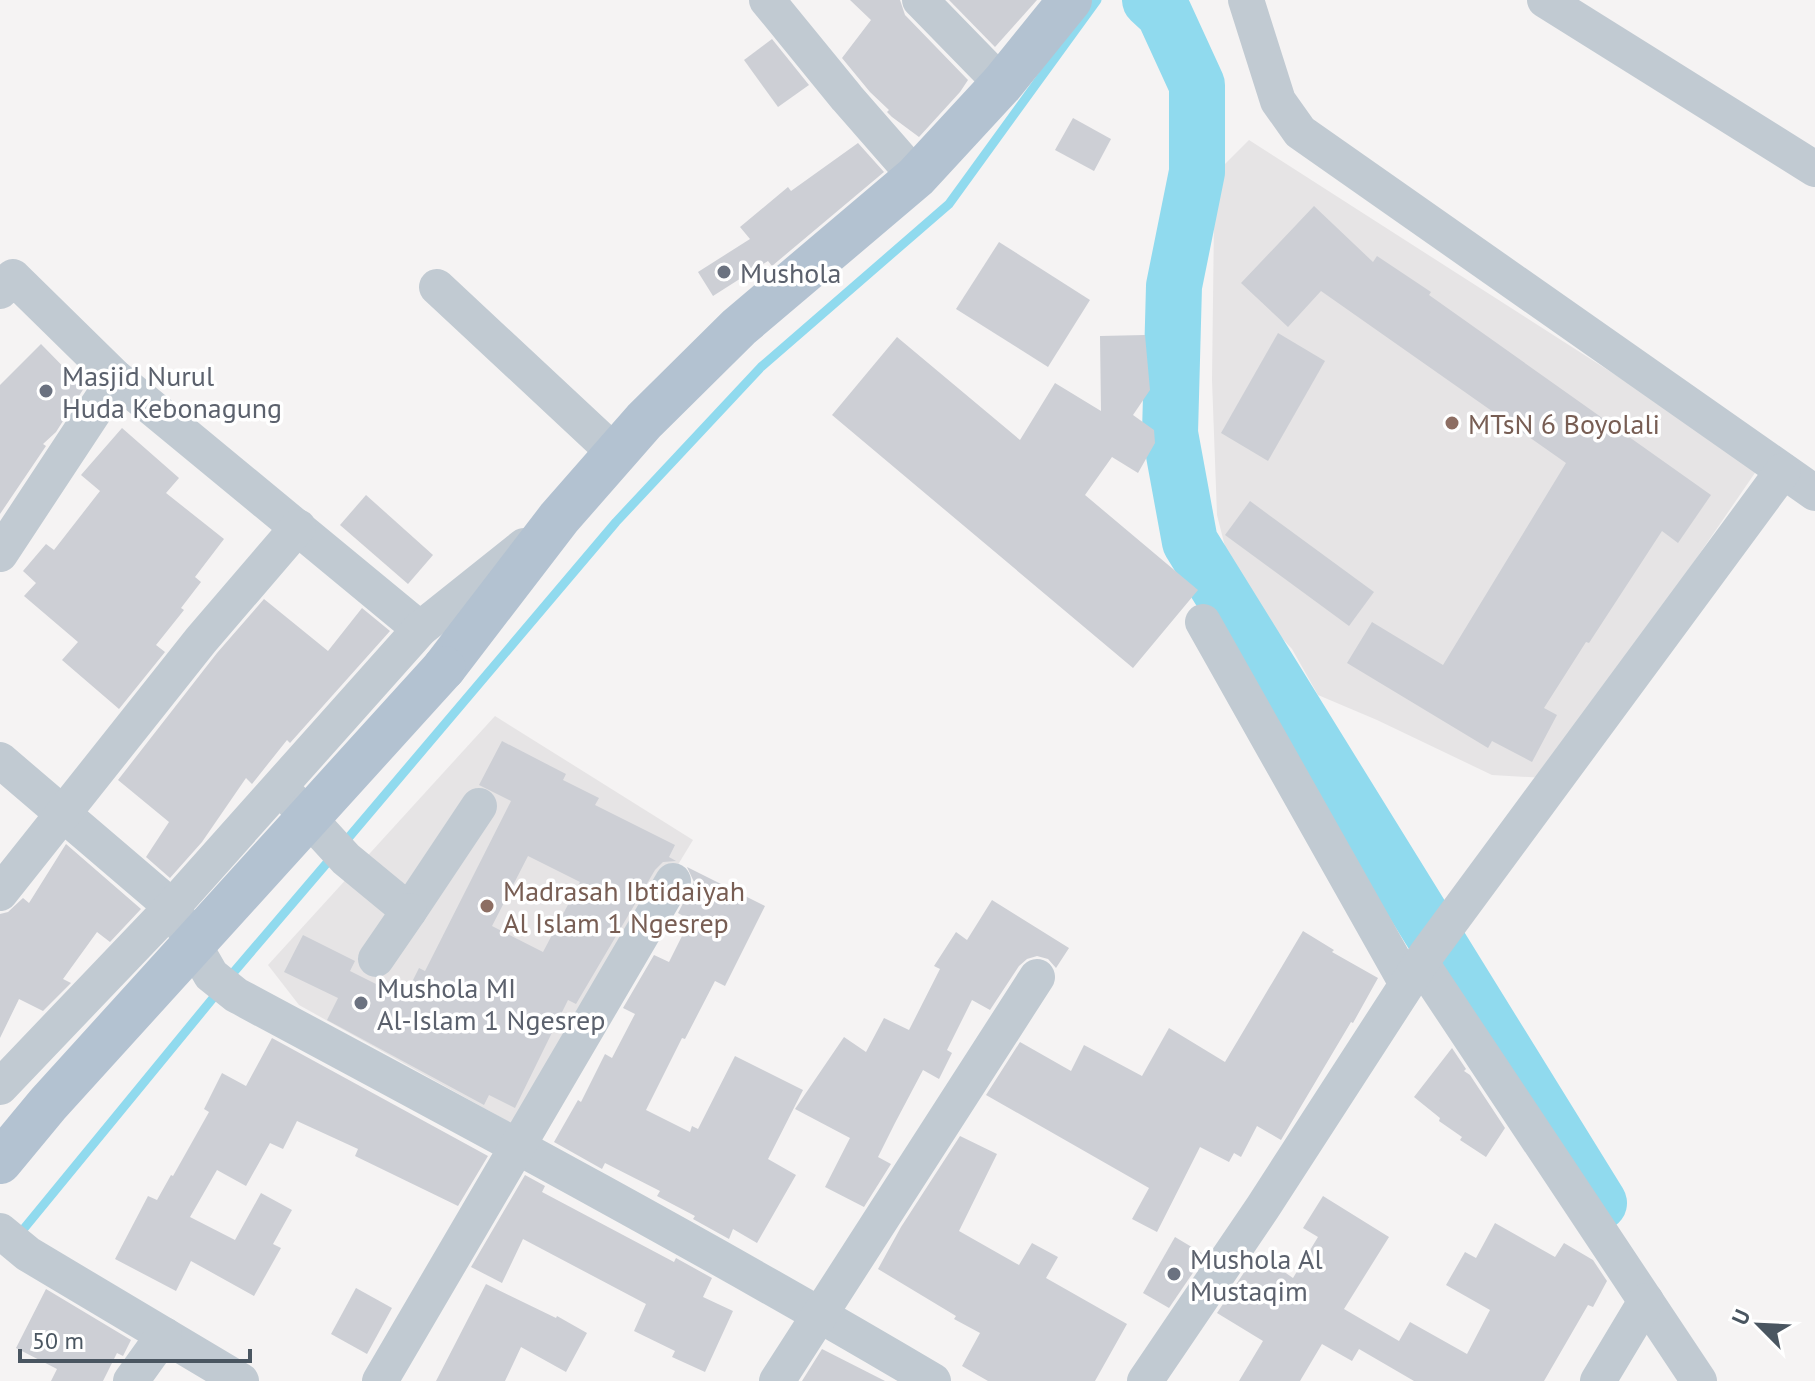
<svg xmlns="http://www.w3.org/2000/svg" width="1815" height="1381" font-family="'PT Sans',sans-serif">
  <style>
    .education { fill: #e6e4e5 }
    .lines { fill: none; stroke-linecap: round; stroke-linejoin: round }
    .stream { stroke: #90daee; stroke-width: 9 }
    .river { stroke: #90daee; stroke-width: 56 }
    .building { fill: #cdcfd5; fill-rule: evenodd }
    .minor { stroke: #c1cad2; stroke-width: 36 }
    .major { stroke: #b3c2d1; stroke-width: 44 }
    .major-bridge { stroke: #b3c2d1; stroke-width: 44 }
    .worship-dot { fill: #6b7280; stroke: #fff; stroke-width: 3 }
    .education-dot { fill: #8d6e63; stroke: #fff; stroke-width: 3 }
    .labels { text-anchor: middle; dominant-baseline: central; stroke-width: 7; stroke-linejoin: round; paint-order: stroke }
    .worship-label { font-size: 28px; fill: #5b616d; stroke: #fff; text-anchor: start }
    .education-label { font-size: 28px; fill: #785e54; stroke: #fff; text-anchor: start }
  </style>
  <rect width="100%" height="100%" fill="#f5f3f3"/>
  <g class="education">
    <polygon points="1249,140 1759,467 1546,778 1492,775 1377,720 1318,695 1292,649 1235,586 1217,515 1212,380 1214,221 1223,166"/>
    <polygon points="495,716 693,840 518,1127 299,1005 268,965"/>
  </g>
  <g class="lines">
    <g class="stream">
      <polyline points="344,843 616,522 761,367 949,204 1097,0"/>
      <polyline points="227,980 332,857"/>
      <polyline points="17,1237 218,992"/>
    </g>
    <polyline class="river" points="1150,0 1164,13 1197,85 1197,172 1174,286 1170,433 1190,542 1599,1203"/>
  </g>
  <g class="building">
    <polygon points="850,0 900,0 905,15 968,80 960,92 919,137 892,117 887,112 889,110 870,92 842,58 871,20"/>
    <polygon points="949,0 1037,0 995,47"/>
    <polygon points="772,39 809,85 778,107 744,60"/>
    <polygon points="1073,118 1111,139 1094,171 1055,150"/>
    <polygon points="858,143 884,172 772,266 768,261 713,296 698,272 750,239 740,227 788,187 791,191"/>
    <polygon points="1314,206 1373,262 1377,256 1431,292 1429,295 1711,495 1678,543 1662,531 1589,643 1586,642 1544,708 1557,715 1532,762 1492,741 1488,748 1347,663 1372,622 1443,665 1566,463 1321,291 1288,327 1241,283"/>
    <polygon points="999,242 1090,300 1048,367 956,309"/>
    <polygon points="1278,333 1325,361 1268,461 1221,433"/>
    <polygon points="1145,335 1150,390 1133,415 1154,430 1155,443 1138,473 1112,457 1085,495 1198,590 1133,668 832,415 897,337 1020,440 1055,383 1101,411 1100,336"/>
    <polygon points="41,344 84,388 56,432 43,444 46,446 0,514 0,385"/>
    <polygon points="122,428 179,478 166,493 224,539 195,577 201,582 181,608 184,610 156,645 165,652 119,709 62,660 78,642 24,596 36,583 23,571 46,544 54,550 100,491 81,475"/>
    <polygon points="366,495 433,555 408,584 340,525"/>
    <polygon points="1250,501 1374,592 1349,626 1225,535"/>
    <polygon points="264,599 328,651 362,608 390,631 290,743 287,740 252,784 246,778 202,842 170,878 146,857 169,822 118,780 217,653"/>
    <path d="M502,741L566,774L563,780L599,798L595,805L675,845L669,857L676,861L663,862L655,870L576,1004L568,1000L515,1108L489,1095L484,1105L327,1020L338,998L284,972L303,935L355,961L350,971L404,998L419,968L425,971L511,801L479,785ZM528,856L580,882L543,952L492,926Z"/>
    <polygon points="66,844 141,909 110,942 97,932 63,979 71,983 43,1011 19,999 0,1038 0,914 8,912 23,898 29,903"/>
    <polygon points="687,867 765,906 725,986 715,981 685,1039 682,1038 646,1110 690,1132 692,1126 698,1129 735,1056 803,1090 768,1159 796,1175 757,1243 733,1229 729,1239 693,1219 695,1216 657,1196 660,1191 605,1163 602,1169 554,1142 578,1100 581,1102 605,1054 612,1058 635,1014 623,1008 654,955 669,962 690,920 678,913 694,882"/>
    <polygon points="992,900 1069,948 1056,968 1048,959 1037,956 1027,959 1019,966 990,1010 972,1000 947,1050 952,1053 939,1079 923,1070 895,1123 878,1157 891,1164 864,1207 825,1187 850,1138 795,1109 844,1037 866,1052 884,1018 909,1030 940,969 934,966 956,932 967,940"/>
    <polygon points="1303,931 1334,950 1332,952 1378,978 1353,1023 1351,1022 1281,1140 1257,1126 1241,1157 1234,1153 1229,1162 1200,1147 1157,1232 1132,1219 1149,1188 986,1095 1020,1042 1071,1071 1084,1045 1142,1076 1169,1028 1225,1062"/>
    <polygon points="272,1038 488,1156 458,1206 355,1156 358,1149 297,1121 283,1149 270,1143 246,1186 217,1170 190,1217 235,1240 261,1193 292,1210 273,1244 281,1248 254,1296 191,1261 176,1291 115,1259 148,1196 157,1200 171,1175 173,1176 209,1112 204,1109 222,1073 246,1086"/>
    <polygon points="1452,1048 1466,1069 1464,1071 1470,1075 1505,1128 1486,1157 1460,1140 1462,1137 1439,1121 1440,1118 1414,1097"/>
    <polygon points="960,1136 997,1154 959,1231 1019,1265 1032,1243 1058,1257 1046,1278 1127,1324 1095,1381 988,1381 962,1366 980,1333 954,1319 956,1316 878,1269 901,1227"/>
    <polygon points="525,1175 545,1186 542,1192 674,1262 676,1258 712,1278 703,1297 733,1311 705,1372 672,1357 675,1351 634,1331 646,1304 523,1239 502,1283 471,1267"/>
    <polygon points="1323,1196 1389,1237 1344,1309 1399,1341 1410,1322 1467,1354 1490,1310 1446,1285 1465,1252 1476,1258 1495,1223 1555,1257 1564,1243 1593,1260 1607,1281 1593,1307 1588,1305 1544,1381 1414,1381 1359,1349 1352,1361 1322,1344 1300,1381 1239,1381 1263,1341 1217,1313 1257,1253 1293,1278 1318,1237 1303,1228"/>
    <polygon points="1175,1237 1205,1255 1169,1308 1143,1293"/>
    <polygon points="486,1284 556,1318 557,1316 587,1333 566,1372 521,1347 505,1381 436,1381"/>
    <polygon points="356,1288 392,1308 367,1354 331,1334"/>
    <polygon points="46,1289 131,1340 123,1356 117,1353 103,1381 51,1381 57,1369 16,1348"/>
    <polygon points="822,1349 885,1381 802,1381"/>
  </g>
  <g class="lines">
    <g class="minor">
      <polyline points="767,0 847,98 916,177"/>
      <polyline points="920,0 1002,84"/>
      <polyline points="1246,0 1278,101 1300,132 1815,493"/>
      <polyline points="1545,0 1815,169"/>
      <polyline points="437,287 615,453"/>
      <polyline points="0,291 13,277 116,378 420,629"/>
      <polyline points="0,554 116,378"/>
      <polyline points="1203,622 1407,984"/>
      <path d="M0,760L172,907L211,975L236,995C471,1121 705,1246 933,1381"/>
      <polyline points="291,799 346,859 409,911 479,806"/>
      <polyline points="0,893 201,640 298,527"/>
      <polyline points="376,959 409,911"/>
      <polyline points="1421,963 1699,1381"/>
      <polyline points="0,1087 172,907 420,629 524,546"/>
      <polyline points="0,1231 28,1254 241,1381"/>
      <polyline points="131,1381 164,1335"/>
      <polyline points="380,1381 673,881"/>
      <polyline points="777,1381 1037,977"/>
      <polyline points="1145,1381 1263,1207 1426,955 1783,471"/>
      <polyline points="1598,1381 1646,1301"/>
    </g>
    <polyline class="major" points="444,668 559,518 644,421 739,327 916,177 1002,84 1070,0"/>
    <polyline class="major-bridge" points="0,1162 48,1104 444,668"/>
  </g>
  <g class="worship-dot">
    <circle cx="724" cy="272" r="8"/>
    <circle cx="46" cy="391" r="8"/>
    <circle cx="361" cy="1003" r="8"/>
    <circle cx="1174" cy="1274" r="8"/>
  </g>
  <g class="education-dot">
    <circle cx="1452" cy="423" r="8"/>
    <circle cx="487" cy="906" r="8"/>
  </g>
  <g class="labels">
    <g class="worship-label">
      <text x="740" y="272">Mushola</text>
      <text x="62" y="375">Masjid Nurul<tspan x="62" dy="32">Huda Kebonagung</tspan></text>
      <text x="377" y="987">Mushola MI<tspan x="377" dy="32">Al-Islam 1 Ngesrep</tspan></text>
      <text x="1190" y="1258">Mushola Al<tspan x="1190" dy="32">Mustaqim</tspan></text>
    </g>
    <g class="education-label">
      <text x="1468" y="423">MTsN 6 Boyolali</text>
      <text x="503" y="890">Madrasah Ibtidaiyah<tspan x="503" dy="32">Al Islam 1 Ngesrep</tspan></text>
    </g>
  </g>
  <g transform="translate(1759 1325) rotate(294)" stroke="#ffffff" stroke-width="6" paint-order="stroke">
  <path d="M0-6L14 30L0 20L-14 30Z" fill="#4a5661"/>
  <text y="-12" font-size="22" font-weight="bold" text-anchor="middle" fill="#4a5661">U</text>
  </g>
  <path d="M20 1349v12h230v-12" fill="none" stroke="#4a5661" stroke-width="4"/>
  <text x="32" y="1349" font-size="24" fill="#4a5661" stroke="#ffffff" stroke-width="6" paint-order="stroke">50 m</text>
</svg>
